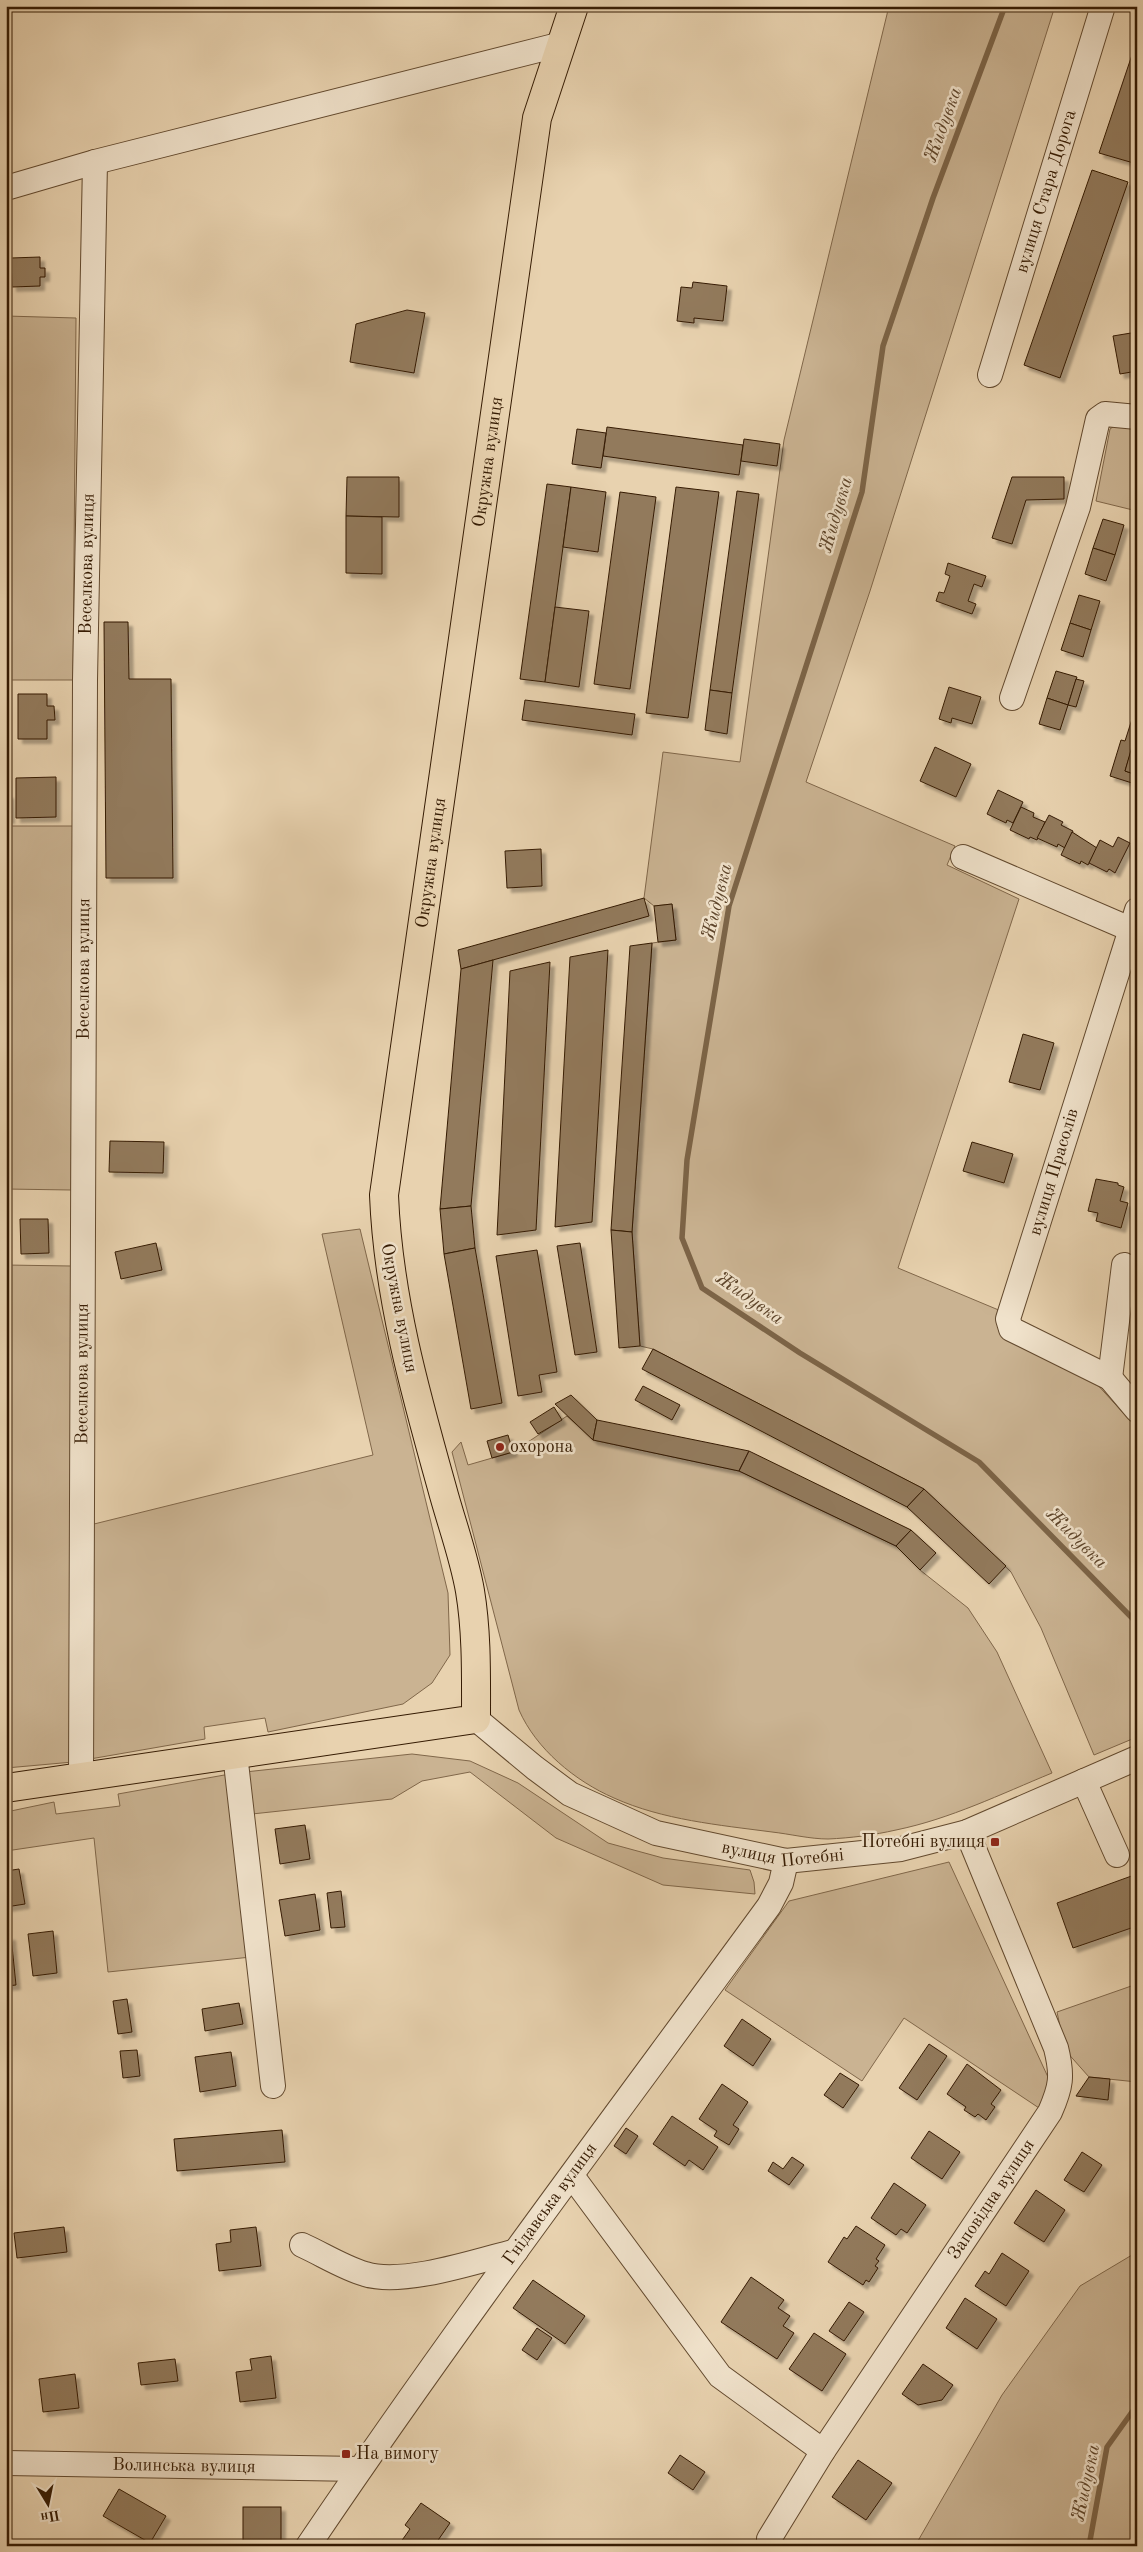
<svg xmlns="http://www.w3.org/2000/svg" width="1143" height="2552" font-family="'Old Standard TT',serif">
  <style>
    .green { fill: #cab392; stroke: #80674a }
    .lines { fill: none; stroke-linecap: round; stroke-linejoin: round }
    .stream { stroke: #7c6447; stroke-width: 5.5 }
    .building { fill: #927a5c; stroke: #351b03; filter: url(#shadow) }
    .minor-casing { stroke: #62492e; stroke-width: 26 }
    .major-casing { stroke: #351b03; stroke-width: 30 }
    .minor { stroke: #f0e2cb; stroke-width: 24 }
    .major { stroke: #e8d2af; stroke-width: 28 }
    .poi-dot { fill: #8f2418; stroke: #f0e2cb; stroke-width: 2 }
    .labels { text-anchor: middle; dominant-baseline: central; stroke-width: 5; stroke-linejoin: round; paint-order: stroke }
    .street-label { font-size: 18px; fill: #351b03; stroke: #f0e2cb }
    .poi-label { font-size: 18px; fill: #351b03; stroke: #f0e2cb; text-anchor: start }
    .water-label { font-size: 19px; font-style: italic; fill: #5e452b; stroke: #f0e2cb }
  </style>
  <defs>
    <filter id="shadow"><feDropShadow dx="4.5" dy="4.5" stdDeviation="1" flood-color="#0004"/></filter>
  </defs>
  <rect width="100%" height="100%" fill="#e8d2af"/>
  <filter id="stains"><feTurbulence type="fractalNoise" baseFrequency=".004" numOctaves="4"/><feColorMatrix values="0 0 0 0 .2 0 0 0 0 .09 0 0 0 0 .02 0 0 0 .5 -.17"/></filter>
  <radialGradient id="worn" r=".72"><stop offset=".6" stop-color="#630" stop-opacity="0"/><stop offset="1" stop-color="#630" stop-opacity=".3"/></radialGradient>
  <g class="green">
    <polygon points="889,6 1055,6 870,591 806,782 955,846 947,865 1019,899 898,1268 1001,1311 1094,1381 1137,1428 1137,1737 1094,1755 1041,1628 1011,1572 924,1489 653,1349 640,1346 632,1232 652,943 676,940 672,904 654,906 644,898 663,752 740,762 784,440"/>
    <polygon points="6,316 76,318 73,680 6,680"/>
    <polygon points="1117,424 1137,427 1137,511 1096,501 1110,429"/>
    <polygon points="6,826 73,826 71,1190 6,1189"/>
    <polygon points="360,1229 448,1593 450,1655 432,1683 403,1704 268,1732 265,1718 204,1727 205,1739 90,1759 90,1525 373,1455 322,1234"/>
    <polygon points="6,1265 71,1266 71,1737 73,1762 6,1768"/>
    <path d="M567,1416L593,1440L739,1471L896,1546L920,1570L968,1608L997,1652L1052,1773C1001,1794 950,1819 896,1830C874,1835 851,1838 828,1839C810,1839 790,1834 772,1832C719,1825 663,1820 614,1798C575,1781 536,1749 519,1710L452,1452L461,1442L468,1465L513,1452Z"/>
    <polygon points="412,1754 470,1761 518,1783 608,1843 663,1858 750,1870 754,1882 755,1894 663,1885 556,1838 470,1772 422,1781 392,1799 252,1814 245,1772"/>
    <polygon points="230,1774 251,1957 108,1972 94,1838 6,1851 6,1812 54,1802 56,1814 120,1806 118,1794"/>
    <polygon points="949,1862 1053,2088 1039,2108 904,2018 862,2081 725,1990 789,1901"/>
    <polygon points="1137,1984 1137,2082 1089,2077 1065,2050 1057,2012"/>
    <polygon points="1137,2252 1137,2546 915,2546 1002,2395 1080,2286"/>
  </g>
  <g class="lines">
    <g class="stream">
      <polyline points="1005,6 933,198 883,346 862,492 729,906 687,1160 682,1238 702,1288 800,1353 979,1462 1137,1623"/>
      <polyline points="1089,2546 1107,2447 1137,2405"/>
    </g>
  </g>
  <g class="building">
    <polygon points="1137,40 1137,164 1099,153"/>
    <polygon points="1092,170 1128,182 1060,378 1024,365"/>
    <polygon points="40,257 40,268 45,268 45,277 40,277 40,286 12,287 11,258"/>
    <polygon points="693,282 727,286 723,321 694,318 694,323 677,321 681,287 692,288"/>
    <polygon points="407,310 425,313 414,373 350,362 356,324"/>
    <polygon points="1137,332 1137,371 1120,374 1113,336"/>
    <polygon points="607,427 743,445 739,475 603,456"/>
    <polygon points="577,429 606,433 601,468 572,464"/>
    <polygon points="744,439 780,444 777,466 741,461"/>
    <polygon points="347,477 399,477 399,517 346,516"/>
    <polygon points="1012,477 1064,477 1064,499 1026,500 1012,544 992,538"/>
    <polygon points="547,484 571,487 545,682 520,679"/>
    <polygon points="571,487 606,492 598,552 563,547"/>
    <polygon points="676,487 719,492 688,718 646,713"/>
    <polygon points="737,491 759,494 732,693 710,690"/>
    <polygon points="620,492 656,497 630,689 594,684"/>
    <polygon points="346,516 382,517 382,574 346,573"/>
    <polygon points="1103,519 1124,525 1115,555 1093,548"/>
    <polygon points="1093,548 1115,555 1106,581 1085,574"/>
    <polygon points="948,563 986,576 982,587 974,584 968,601 976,604 972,614 936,601 939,592 944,593 950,576 945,574"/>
    <polygon points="1079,595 1100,601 1091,630 1070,623"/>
    <polygon points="555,607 589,611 579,687 545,682"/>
    <polygon points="104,622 128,622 129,679 171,679 173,878 106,878"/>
    <polygon points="1070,623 1091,630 1083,657 1061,650"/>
    <polygon points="1056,671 1077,677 1068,705 1047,698"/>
    <polygon points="1076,679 1084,681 1076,707 1068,705"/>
    <polygon points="949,687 981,697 972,724 952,718 951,723 939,719"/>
    <polygon points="710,690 732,693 727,734 705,730"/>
    <polygon points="18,694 47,694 47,706 54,706 55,720 47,720 47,739 18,739"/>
    <polygon points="1047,698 1068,705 1060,730 1039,724"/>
    <polygon points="525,700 635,714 632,735 522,720"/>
    <polygon points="1133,716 1137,717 1137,732 1125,771 1134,774 1132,783 1110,776 1121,740 1125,741"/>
    <polygon points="1133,743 1137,744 1137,775 1125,771"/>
    <polygon points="935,747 971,764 956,797 920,781"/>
    <polygon points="56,777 56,817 16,818 16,778"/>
    <polygon points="998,790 1023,802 1013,823 1007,820 1006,823 987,814"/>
    <polygon points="6,794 9,794 10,819 6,819"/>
    <polygon points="1021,807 1034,813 1033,817 1045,822 1037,840 1030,837 1029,839 1010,830"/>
    <polygon points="1049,815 1063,822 1061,825 1073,831 1065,848 1058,844 1057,847 1037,838"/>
    <polygon points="1072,832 1097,848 1088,865 1081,861 1080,864 1061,855"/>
    <polygon points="1118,837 1130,843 1115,873 1109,869 1107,872 1089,863 1100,840 1113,847"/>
    <polygon points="541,849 542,886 507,888 505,851"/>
    <polygon points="644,898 649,916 461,969 458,950"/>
    <polygon points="672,904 676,940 658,942 654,906"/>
    <polygon points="652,943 632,1232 611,1230 630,946"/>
    <polygon points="608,950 592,1222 555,1227 570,957"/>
    <polygon points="493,960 471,1206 440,1209 461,969"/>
    <polygon points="550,962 536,1230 497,1235 510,971"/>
    <polygon points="1023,1034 1054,1043 1040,1090 1009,1082"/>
    <polygon points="110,1141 164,1142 163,1173 109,1172"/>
    <polygon points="972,1142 1013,1154 1004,1183 963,1171"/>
    <polygon points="1096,1179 1118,1183 1118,1185 1124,1187 1120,1201 1128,1203 1121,1228 1096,1221 1098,1213 1088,1211"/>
    <polygon points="471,1206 475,1248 444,1254 440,1209"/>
    <polygon points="20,1219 48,1219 49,1253 21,1254"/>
    <polygon points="611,1230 632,1232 640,1346 619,1348"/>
    <polygon points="156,1243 162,1270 121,1279 115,1252"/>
    <polygon points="580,1243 597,1352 575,1355 557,1246"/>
    <polygon points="475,1248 502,1403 471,1409 444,1254"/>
    <polygon points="537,1250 557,1372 539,1375 542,1392 518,1396 496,1256"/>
    <polygon points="653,1349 924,1489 907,1507 642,1369"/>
    <polygon points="643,1386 680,1405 672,1420 635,1400"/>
    <polygon points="571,1395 597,1420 593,1440 555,1404"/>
    <polygon points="554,1407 562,1420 538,1434 530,1422"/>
    <polygon points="597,1420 749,1451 739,1471 593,1440"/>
    <polygon points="508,1435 513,1452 492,1458 487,1441"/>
    <polygon points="749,1451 911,1530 896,1546 739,1471"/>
    <polygon points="924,1489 1006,1566 989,1584 907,1507"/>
    <polygon points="911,1530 936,1553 920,1570 896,1546"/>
    <polygon points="305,1825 310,1859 280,1864 275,1829"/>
    <polygon points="19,1869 25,1904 6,1907 6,1871"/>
    <polygon points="1137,1874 1137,1926 1073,1948 1057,1903"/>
    <polygon points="341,1891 345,1927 331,1928 327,1893"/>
    <polygon points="315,1894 320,1930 285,1936 279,1900"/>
    <polygon points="53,1931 57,1973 33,1976 28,1934"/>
    <polygon points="6,1936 11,1936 16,1985 6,1986"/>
    <polygon points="127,1999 132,2032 118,2034 113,2001"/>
    <polygon points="239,2003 243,2024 205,2031 202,2009"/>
    <polygon points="742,2019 771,2039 753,2066 724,2046"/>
    <polygon points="929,2044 947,2056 917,2100 899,2088"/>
    <polygon points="137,2050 140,2076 123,2078 120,2051"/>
    <polygon points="231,2052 236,2086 200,2092 195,2057"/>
    <polygon points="967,2064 1001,2090 991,2104 995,2107 986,2120 978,2114 975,2117 964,2110 966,2107 947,2094"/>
    <polygon points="840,2073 859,2085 843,2108 824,2095"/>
    <polygon points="1089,2077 1110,2079 1108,2100 1076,2096"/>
    <polygon points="722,2084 748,2102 733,2125 739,2129 729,2145 714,2136 717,2131 699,2119"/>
    <polygon points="672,2116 718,2147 703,2170 689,2160 685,2166 653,2144"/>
    <polygon points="626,2128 638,2136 626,2154 614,2146"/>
    <polygon points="282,2130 285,2162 177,2171 174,2139"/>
    <polygon points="929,2131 960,2152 942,2179 911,2158"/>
    <polygon points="1082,2152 1102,2165 1084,2192 1064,2180"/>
    <polygon points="792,2157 804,2165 789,2185 768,2171 773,2162 783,2169"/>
    <polygon points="894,2183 926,2205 907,2233 901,2229 896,2235 871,2218"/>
    <polygon points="1036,2190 1065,2210 1044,2242 1014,2223"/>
    <polygon points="856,2226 885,2245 876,2259 879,2261 875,2266 878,2268 869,2282 866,2280 863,2285 828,2262 844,2237 847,2239"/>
    <polygon points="64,2227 67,2252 17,2258 14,2233"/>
    <polygon points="256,2227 261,2266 219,2271 216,2244 231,2242 230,2230"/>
    <polygon points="1002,2253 1029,2271 1006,2306 975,2286 985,2271 989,2274"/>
    <polygon points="751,2277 784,2300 778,2308 790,2316 783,2326 794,2333 777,2359 721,2322"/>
    <polygon points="533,2280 585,2316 565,2344 513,2308"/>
    <polygon points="965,2298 997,2319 977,2349 946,2328"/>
    <polygon points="849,2302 864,2312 844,2341 829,2331"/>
    <polygon points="537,2328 552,2338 537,2360 522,2350"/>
    <polygon points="814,2333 846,2354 822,2391 789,2369"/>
    <polygon points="271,2356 276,2398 240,2402 236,2372 252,2370 250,2359"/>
    <polygon points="175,2359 178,2381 141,2385 138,2363"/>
    <polygon points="923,2364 953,2385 942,2400 918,2405 902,2394"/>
    <polygon points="75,2374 79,2408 43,2412 39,2379"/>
    <polygon points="680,2455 705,2472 693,2490 668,2473"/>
    <polygon points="858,2460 892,2483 866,2520 832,2497"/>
    <polygon points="119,2489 166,2516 150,2543 103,2516"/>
    <polygon points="421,2503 450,2523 434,2546 398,2546 410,2529 405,2525"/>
    <rect x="243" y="2507" width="38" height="35"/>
  </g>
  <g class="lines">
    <defs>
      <g id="minor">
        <polyline points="6,188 95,162 562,44"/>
        <path id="s1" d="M990,375L1103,6"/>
        <polyline points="1012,698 1078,507 1098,419 1105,414 1137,417"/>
        <polyline points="963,857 1137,932"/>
        <polyline points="1137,910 1008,1319 1011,1329 1110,1378 1137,1410"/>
        <polyline points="1110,1378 1124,1265"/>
        <path id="s2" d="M476,1719L535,1768L570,1794L656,1833L786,1861L901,1849L967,1832L1137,1758"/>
        <polyline points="235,1754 273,2086"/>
        <path id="s3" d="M81,1778L85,680L95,162"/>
        <polyline points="1084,1781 1117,1855"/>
        <polyline points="572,2176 720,2376 823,2451"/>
        <path d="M302,2245C322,2254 344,2268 365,2274C403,2286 477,2261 516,2251"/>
        <path id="s4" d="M6,2463L360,2469"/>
        <path id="s5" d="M769,2539L823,2451L1050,2112C1061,2087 1063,2076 1056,2048L967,1832"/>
        <path id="s6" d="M308,2546C455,2328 614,2118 769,1906L781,1883L786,1861"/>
      </g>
      <g id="major">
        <path id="s7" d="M6,1788L476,1719C476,1676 477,1633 470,1591C464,1556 451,1522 442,1488C415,1392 388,1296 384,1195L537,118L574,6"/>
      </g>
    </defs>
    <use href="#minor" class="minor-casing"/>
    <use href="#major" class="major-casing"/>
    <use href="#minor" class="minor"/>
    <use href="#major" class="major"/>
  </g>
  <g class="poi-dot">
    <circle cx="500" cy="1447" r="5"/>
    <rect x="990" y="1837" width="10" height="10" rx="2.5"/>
    <rect x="341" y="2449" width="10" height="10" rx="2.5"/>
  </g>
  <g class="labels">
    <g class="street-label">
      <text stroke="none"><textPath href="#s1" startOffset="192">вулиця Стара Дорога</textPath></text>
      <text stroke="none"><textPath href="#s7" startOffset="1750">Окружна вулиця</textPath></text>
      <text stroke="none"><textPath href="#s3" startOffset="1214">Веселкова вулиця</textPath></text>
      <text stroke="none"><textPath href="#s7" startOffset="1345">Окружна вулиця</textPath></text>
      <text stroke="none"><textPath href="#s3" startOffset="809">Веселкова вулиця</textPath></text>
      <text transform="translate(1054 1172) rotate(-73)">вулиця Прасолів</text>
      <text transform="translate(399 1308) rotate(79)">Окружна вулиця</text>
      <text stroke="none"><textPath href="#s3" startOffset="404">Веселкова вулиця</textPath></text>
      <text stroke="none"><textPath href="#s2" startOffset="344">вулиця Потебні</textPath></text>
      <text stroke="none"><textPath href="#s5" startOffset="406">Заповідна вулиця</textPath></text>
      <text stroke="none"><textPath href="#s6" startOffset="419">Гнідавська вулиця</textPath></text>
      <text stroke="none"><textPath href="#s4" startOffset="178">Волинська вулиця</textPath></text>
    </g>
    <g class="poi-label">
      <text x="510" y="1447">охорона</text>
      <text x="985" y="1842" text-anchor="end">Потебні вулиця</text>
      <text x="356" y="2454">На вимогу</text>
    </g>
    <g class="water-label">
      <text transform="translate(944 125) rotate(-70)">Жидувка</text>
      <text transform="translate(837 515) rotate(-74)">Жидувка</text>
      <text transform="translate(718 902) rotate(-76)">Жидувка</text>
      <text transform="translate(749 1299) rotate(35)">Жидувка</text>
      <text transform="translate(1076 1539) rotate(45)">Жидувка</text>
      <text transform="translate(1087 2483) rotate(-78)">Жидувка</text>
    </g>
  </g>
  <rect width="1143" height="2552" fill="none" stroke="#e8d2af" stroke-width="25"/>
  <rect x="8" y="8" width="1128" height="2537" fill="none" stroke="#351b03" stroke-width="2.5"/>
  <rect x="12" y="12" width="1118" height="2527" fill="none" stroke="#351b03"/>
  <g transform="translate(48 2504) rotate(170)" stroke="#f0e2cb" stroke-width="4" paint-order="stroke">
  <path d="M0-4L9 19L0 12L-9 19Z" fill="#351b03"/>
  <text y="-8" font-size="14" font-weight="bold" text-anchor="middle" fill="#351b03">Пн</text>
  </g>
  <rect width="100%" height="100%" filter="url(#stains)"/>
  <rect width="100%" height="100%" fill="url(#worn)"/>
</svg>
